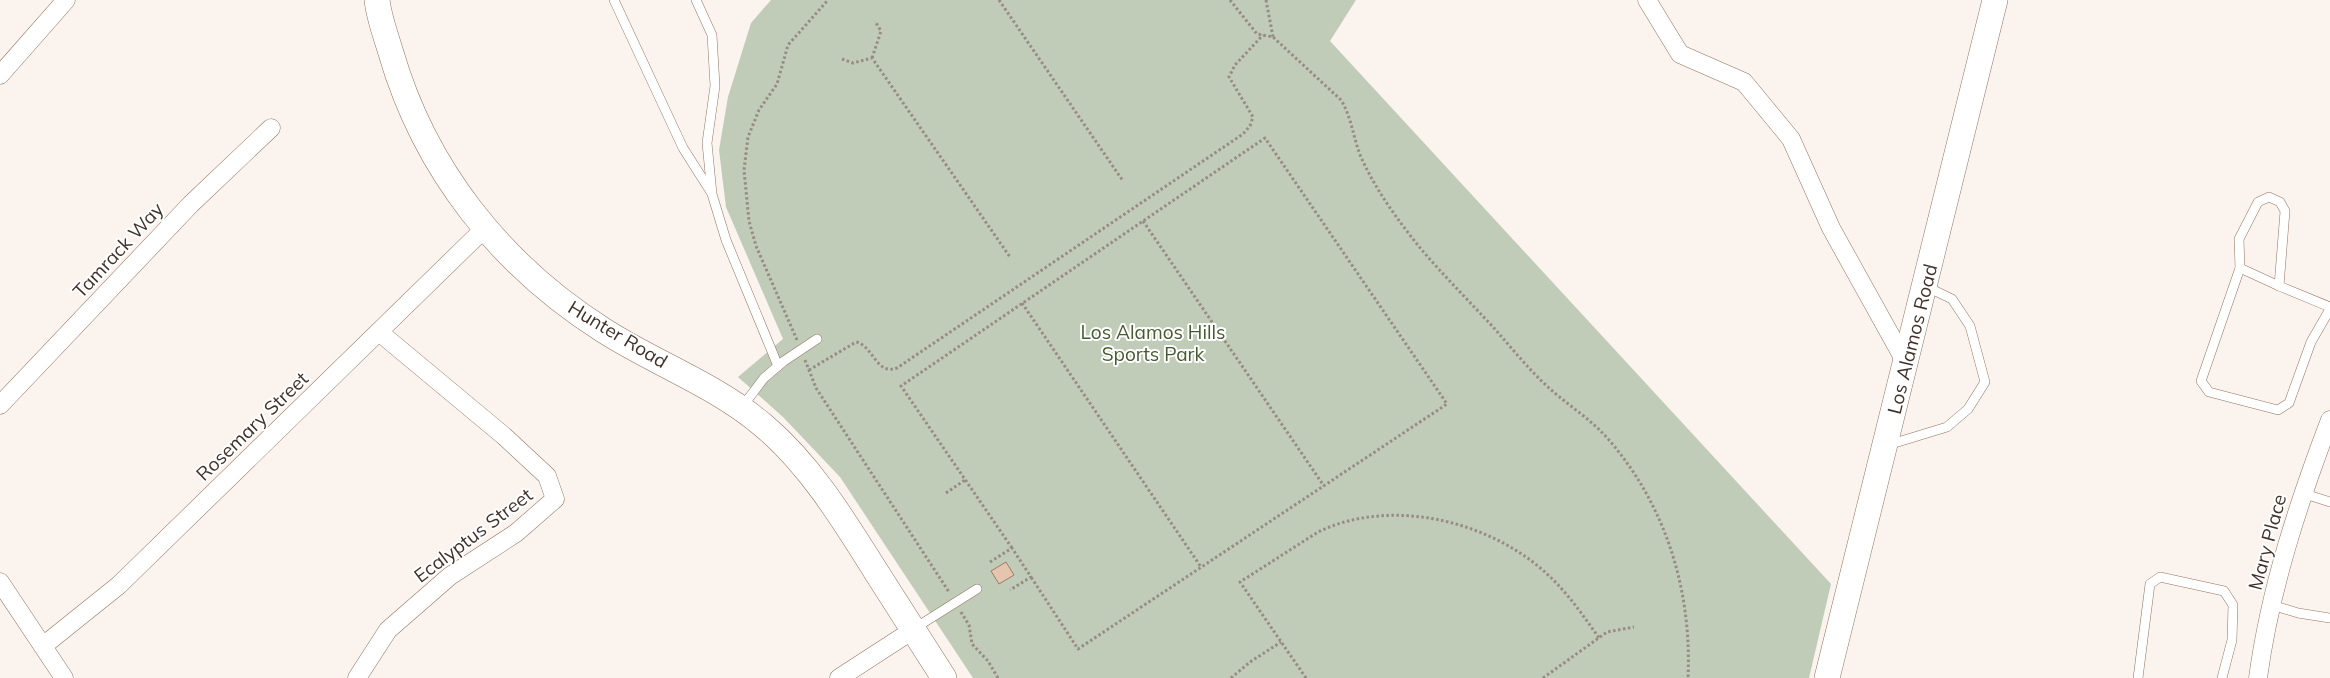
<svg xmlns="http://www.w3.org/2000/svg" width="2330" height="678" font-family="Mulish,sans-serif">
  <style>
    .green { fill: #c1ccb8 }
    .building { fill: #e6c5ae; stroke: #9a7c66 }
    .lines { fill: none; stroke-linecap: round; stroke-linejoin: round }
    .lane-casing { stroke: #947461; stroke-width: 10 }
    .street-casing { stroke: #947461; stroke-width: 19 }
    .secondary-casing { stroke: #947461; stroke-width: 26 }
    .path { stroke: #978c85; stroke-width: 3; stroke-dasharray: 2.5 2.5; stroke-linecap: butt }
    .lane { stroke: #fff; stroke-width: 9 }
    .street { stroke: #fff; stroke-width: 18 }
    .secondary { stroke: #fff; stroke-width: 25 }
    .labels { text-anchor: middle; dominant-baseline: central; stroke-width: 4; stroke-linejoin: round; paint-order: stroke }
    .street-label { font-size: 19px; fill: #3f3129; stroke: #fff }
    .park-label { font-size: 19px; fill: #445a2f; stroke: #fff }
  </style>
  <rect width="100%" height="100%" fill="#faf3ee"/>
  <polygon class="green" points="771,0 1356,0 1330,41 1831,584 1809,678 973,678 840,477 783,417 738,377 783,339 726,207 719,150 728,97 751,23"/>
  <polygon class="building" points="1006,562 1014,575 999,584 991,571"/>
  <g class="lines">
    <defs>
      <g id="lane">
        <polyline points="614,0 683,148 711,192"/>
        <polyline points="696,0 712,35 715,86 707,143 712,194 726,240 778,366"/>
        <polyline points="2240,268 2279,286"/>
        <polyline points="2330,307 2279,286 2285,211 2280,202 2269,197 2258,202 2239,239 2240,268 2201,381 2209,392 2278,410 2289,403 2311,342 2330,309"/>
        <polyline points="742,407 764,378 784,361 817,339"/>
        <polyline points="1888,445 1947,427 1968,409 1985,382 1970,326 1952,299 1925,286"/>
        <polyline points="2302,493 2330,502"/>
        <polyline points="2272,605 2298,613 2330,618"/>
        <polyline points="915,628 977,589"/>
        <polyline points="2138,678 2150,584 2160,577 2224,591 2233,605 2232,640 2222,678"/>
      </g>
      <g id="street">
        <polyline points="1647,0 1680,54 1744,82 1791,139 1831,228 1906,363"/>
        <polyline points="0,75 66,0"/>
        <polyline points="0,405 191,204 271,128"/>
        <polyline points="0,582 64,678"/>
        <polyline points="43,646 119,585 484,229"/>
        <polyline points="357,678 388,630 450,576 516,533 555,499 547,476 504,436 379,332"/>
        <polyline points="839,678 913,630"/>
        <path d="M2258,678C2270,589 2298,504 2330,420"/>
      </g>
      <g id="secondary">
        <path d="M377,0C379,18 386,36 391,53C425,170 501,265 603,330C656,364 716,385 764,426C810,465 843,519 875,570C898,606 921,642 944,678"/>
        <polyline points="1827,678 1995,0"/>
      </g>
    </defs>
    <use href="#lane" class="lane-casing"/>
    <use href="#street" class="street-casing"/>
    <use href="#secondary" class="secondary-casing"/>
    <g class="path">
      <polyline points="999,0 1123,181"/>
      <path d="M1230,0L1257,34L1273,37L1341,100C1352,118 1353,138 1361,157C1375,189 1399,222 1421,249C1444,276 1469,301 1493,327C1511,347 1529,370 1549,388C1569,406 1592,420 1609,440C1666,506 1692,591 1688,678"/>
      <polyline points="1266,0 1273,37"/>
      <polyline points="872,58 881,31 875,21"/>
      <polyline points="842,59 853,63 872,58 1010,257"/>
      <polyline points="1143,221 1324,486"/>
      <polyline points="1022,303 1201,567"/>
      <polyline points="797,340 756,246 749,221 744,170 748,137 759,110 777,84 788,45 828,0"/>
      <polyline points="805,360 816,388 949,592"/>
      <path d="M809,370L856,342C873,345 876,376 897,368L1243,134L1250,126L1253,117L1229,77L1235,65L1263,35"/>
      <polyline points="946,493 965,480"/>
      <polyline points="1012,548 901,386 1265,138 1447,404 1078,649 1031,577"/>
      <polyline points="990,562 1012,548 1031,577 1010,590"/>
      <polyline points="961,612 969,625 972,644 988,661 998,678"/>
      <polyline points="1231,678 1250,662 1281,642"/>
      <path d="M1306,678L1240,582L1318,532C1390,497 1488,520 1546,573C1567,592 1583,615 1599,638"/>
      <polyline points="1543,678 1607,632 1634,627"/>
    </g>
    <use href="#lane" class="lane"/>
    <use href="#street" class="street"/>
    <use href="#secondary" class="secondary"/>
  </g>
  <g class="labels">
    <g class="street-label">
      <text transform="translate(118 250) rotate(-47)">Tamrack Way</text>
      <text transform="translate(618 334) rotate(31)">Hunter Road</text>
      <text transform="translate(1912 339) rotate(-76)">Los Alamos Road</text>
      <text transform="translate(252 426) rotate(-44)">Rosemary Street</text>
      <text transform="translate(473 535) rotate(-37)">Ecalyptus Street</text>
      <text transform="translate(2267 542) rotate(-75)">Mary Place</text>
    </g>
    <g class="park-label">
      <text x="1153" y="332">Los Alamos Hills<tspan x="1153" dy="22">Sports Park</tspan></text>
    </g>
  </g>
</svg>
